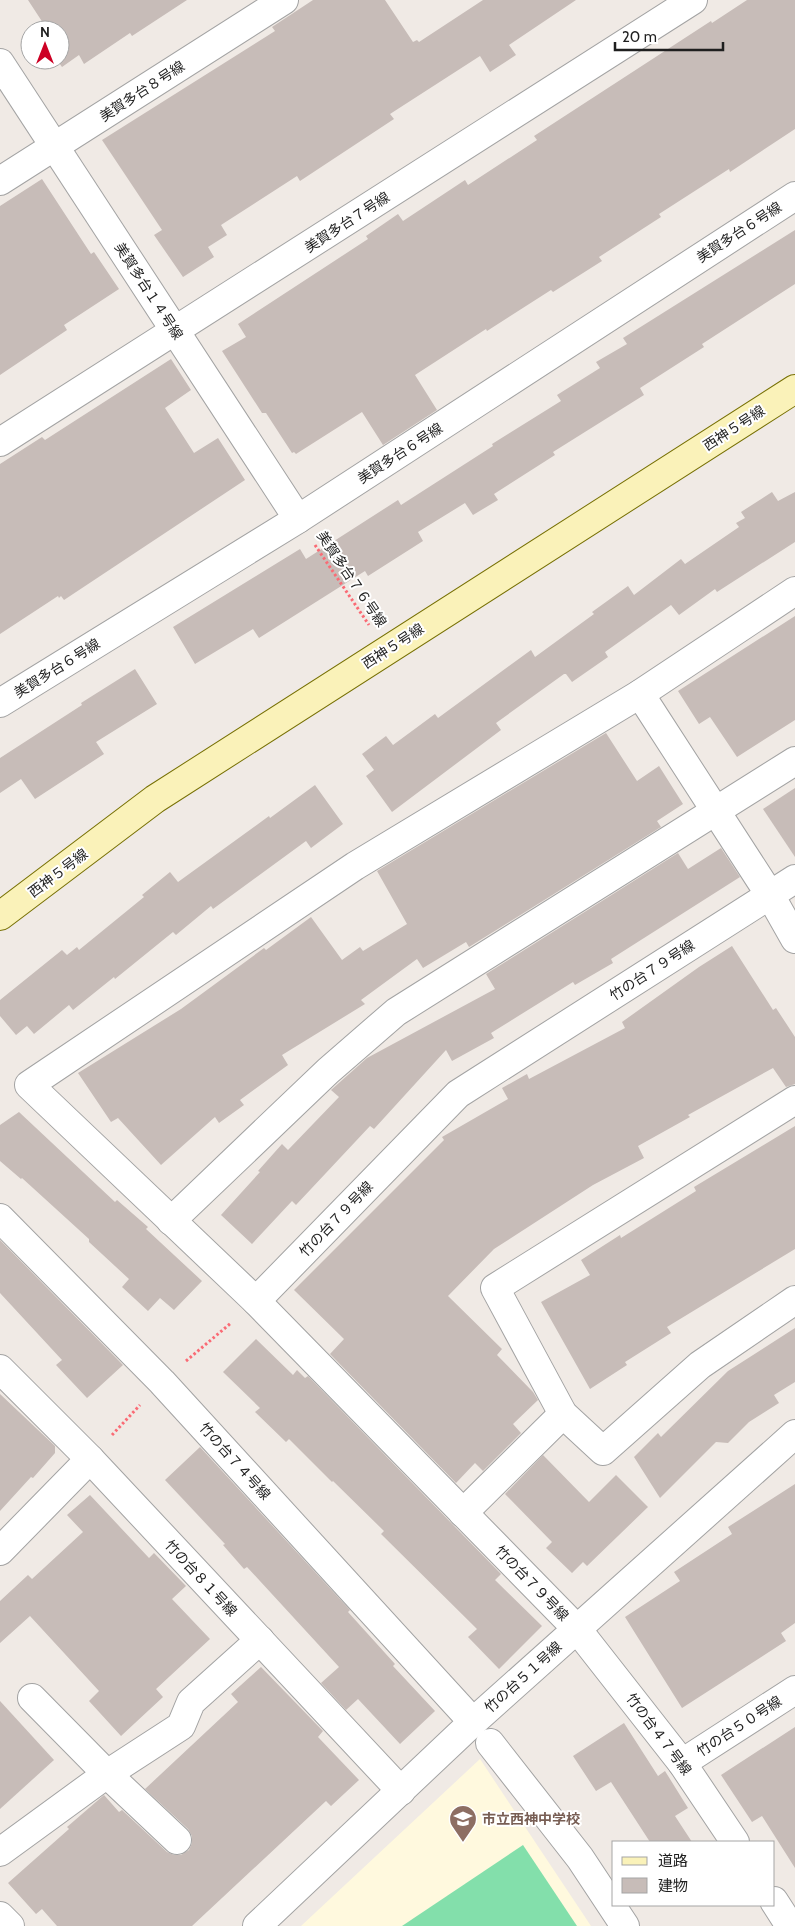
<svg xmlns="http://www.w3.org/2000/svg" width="795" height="1926" font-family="Cabin,'Noto Sans JP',sans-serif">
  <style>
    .education { fill: #fff9de }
    .pitch { fill: #83dfab }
    .building { fill: #c7bcb8 }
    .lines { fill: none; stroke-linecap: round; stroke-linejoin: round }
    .street-casing { stroke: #a3a3a3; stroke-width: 30 }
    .secondary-casing { stroke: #777004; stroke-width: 30 }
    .path { stroke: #fa6b75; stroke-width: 3; stroke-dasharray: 2.5 2.5; stroke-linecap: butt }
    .street { stroke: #fff; stroke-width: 28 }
    .secondary { stroke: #faf2b9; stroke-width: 28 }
    .labels { text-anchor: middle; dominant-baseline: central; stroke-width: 4; stroke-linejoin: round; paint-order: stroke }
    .street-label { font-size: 14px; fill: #1f1f1f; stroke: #fff }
    .education-label { font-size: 14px; font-weight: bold; fill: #785e54; stroke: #fff; text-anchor: start }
  </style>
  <rect width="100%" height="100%" fill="#f0eae5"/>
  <polygon class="education" points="480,1759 591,1926 301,1926"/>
  <polygon class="pitch" points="523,1845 577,1926 402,1926"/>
  <g class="building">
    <polygon points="28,0 187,0 132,36 130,33 84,64 79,55 62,67 57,60 60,60 60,30 39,30 45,26"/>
    <polygon points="313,0 385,0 413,42 417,40 419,42 483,0 576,0 509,45 516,55 490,72 480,56 390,114 394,119 300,181 297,176 221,225 227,235 208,247 214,257 183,277 154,235 162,230 102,140 275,31 272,27"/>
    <polygon points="747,0 795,0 795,129 730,172 729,169 659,214 661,217 599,257 602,261 553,292 551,290 487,331 486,329 415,375 437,410 383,445 362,412 296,454 294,452 292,453 266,413 262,413 222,351 246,337 238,324 368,239 366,236 398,214 403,221 465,180 468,185 537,140 534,136 711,21 712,23"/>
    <polygon points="42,179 91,254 94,252 119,289 64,325 67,330 0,375 0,206"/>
    <polygon points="795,230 795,284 702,344 704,347 640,388 644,395 553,452 555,455 494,494 498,500 473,515 465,503 418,532 423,541 368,576 365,571 259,638 253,629 195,664 173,627 300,549 306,559 398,500 401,505 493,446 492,444 561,401 557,395 600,368 596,362 627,344 623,338"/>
    <polygon points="171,359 191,390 165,408 194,453 218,438 245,480 64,600 61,596 59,598 58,596 0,634 0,464 42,437 45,440"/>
    <polygon points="772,492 778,501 795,492 795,542 717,592 715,589 679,615 671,605 605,652 608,657 572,682 566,674 564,674 496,723 501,730 392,812 366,776 374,770 362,754 386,736 393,745 435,714 438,718 531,650 535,657 594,614 592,612 628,586 634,595 681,559 685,564 739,527 736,523 745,518 741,512"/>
    <polygon points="795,616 795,720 737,757 710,717 699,724 678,691"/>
    <polygon points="135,669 157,704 96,742 104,754 35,799 21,779 0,793 0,758 82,705 81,703"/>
    <polygon points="606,733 637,781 659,766 683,804 657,821 661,827 469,947 466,942 423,968 417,959 361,1000 365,1004 282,1055 288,1065 240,1100 244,1105 219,1123 215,1117 161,1165 118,1118 111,1122 78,1073 181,1009 264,948 266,950 311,917 342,960 360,947 363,951 407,924 377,871"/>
    <polygon points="315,785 343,824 311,848 306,841 213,909 211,906 176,935 173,932 115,979 114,977 73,1010 69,1005 34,1034 27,1026 16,1035 0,1016 0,1000 62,950 67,955 77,947 79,950 144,897 142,895 170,872 178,882 269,816 270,818"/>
    <polygon points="795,788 795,857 763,809"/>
    <polygon points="721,848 740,877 611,959 613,963 575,985 573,982 491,1033 494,1038 452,1061 446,1050 374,1129 370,1126 296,1205 292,1201 252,1244 221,1215 260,1172 258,1171 282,1144 288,1150 339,1097 331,1090 367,1058 495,989 486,974 678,853 688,869"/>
    <polygon points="732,946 773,1010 776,1008 795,1037 795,1084 786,1087 773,1068 688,1115 690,1117 638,1146 644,1158 593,1185 494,1249 448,1296 502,1349 497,1355 533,1392 538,1400 513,1424 521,1433 483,1471 475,1463 456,1483 330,1354 344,1339 294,1290 444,1140 442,1137 508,1099 502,1088 527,1074 529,1079 625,1028 622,1022 699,967"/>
    <polygon points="19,1112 115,1202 117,1200 148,1227 146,1229 202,1281 174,1310 160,1298 148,1311 122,1287 129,1279 89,1242 89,1239 22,1178 21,1179 0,1161 0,1125"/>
    <polygon points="795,1126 795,1249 667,1327 671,1333 625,1362 627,1365 590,1389 541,1302 590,1275 581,1260 620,1235 621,1238 696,1191 694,1187"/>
    <polygon points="0,1240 123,1365 87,1398 56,1365 62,1360 0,1293"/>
    <polygon points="795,1328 795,1382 774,1395 779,1403 749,1422 728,1443 716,1442 660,1498 634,1457 658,1433 661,1437 728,1371"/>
    <polygon points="256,1339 293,1375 297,1370 305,1378 308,1376 501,1574 495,1580 542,1626 499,1669 468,1637 477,1629 381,1534 384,1531 333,1481 332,1482 289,1439 286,1442 255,1412 260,1408 223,1372"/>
    <polygon points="0,1394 55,1446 55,1453 33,1478 31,1477 0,1511"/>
    <polygon points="200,1447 350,1610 348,1612 395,1664 393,1666 435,1711 400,1744 358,1699 346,1710 321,1683 339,1667 247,1567 244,1569 223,1545 225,1544 165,1480"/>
    <polygon points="543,1455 589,1502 616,1475 648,1507 587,1566 583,1562 572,1573 546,1548 552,1542 505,1494"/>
    <polygon points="795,1484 795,1623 781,1633 786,1641 682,1708 625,1617 680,1581 674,1572 732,1534 728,1527"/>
    <polygon points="90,1495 149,1558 154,1553 186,1586 172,1599 210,1639 156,1689 163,1697 121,1736 89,1701 99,1691 30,1616 0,1643 0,1601 28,1575 32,1579 83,1532 67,1515"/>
    <polygon points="261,1667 323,1731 318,1737 359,1780 331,1806 326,1801 192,1926 57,1926 42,1909 36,1914 8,1883 69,1829 67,1827 104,1795 119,1812 122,1810 167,1852 174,1855 181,1855 189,1850 192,1843 192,1836 188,1829 145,1789 238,1702 231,1694"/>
    <polygon points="0,1701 54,1760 0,1809"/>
    <polygon points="624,1723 658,1776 665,1771 688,1808 675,1816 692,1842 650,1842 611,1782 596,1791 573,1756"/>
    <polygon points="795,1727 795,1868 762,1816 752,1822 721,1775"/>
  </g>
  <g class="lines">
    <defs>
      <g id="street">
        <polyline points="0,63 298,519"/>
        <polyline points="0,181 284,0"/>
        <polyline points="0,442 693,0"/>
        <polyline points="640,694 770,895 795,939"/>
        <polyline points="0,703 298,519 795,196"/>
        <polyline points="795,1100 495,1288 563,1414 603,1451 700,1365 795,1300"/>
        <polyline points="0,1218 162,1382 463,1711"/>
        <polyline points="171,1221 328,1071 396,1012 795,761"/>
        <polyline points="256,1301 29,1085 355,866 640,694 795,591"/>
        <polyline points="0,1369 90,1459"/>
        <polyline points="463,1513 563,1414"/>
        <polyline points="0,1551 90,1459 401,1791"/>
        <polyline points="32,1698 107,1774 177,1840"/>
        <polyline points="490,1743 580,1858 625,1926"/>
        <polyline points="682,1763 795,1690"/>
        <polyline points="735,1842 682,1763 577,1629 256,1301 458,1094 795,879"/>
        <polyline points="0,1852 107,1774 181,1726 191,1702 260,1640"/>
        <polyline points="774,1901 790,1926"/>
        <polyline points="0,1916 10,1926"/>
        <polyline points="257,1926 473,1722 795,1434"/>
      </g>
      <polyline id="secondary" points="0,916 155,799 795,389"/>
    </defs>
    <use href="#street" class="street-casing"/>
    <use href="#secondary" class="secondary-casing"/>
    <g class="path">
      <polyline points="315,545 369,625"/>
      <polyline points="186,1361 231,1323"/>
      <polyline points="112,1435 140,1405"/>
    </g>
    <use href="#street" class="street"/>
    <use href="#secondary" class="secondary"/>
  </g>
  <defs>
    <symbol id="school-pin" viewBox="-11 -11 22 30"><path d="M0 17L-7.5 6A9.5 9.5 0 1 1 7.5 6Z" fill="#8d6e63" stroke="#fff"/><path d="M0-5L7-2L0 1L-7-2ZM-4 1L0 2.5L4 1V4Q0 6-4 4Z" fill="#fff"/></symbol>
  </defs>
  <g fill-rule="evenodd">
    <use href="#school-pin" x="447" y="1803" width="32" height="43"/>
  </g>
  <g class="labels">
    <g class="street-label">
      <text transform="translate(142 91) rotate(-33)">美賀多台８号線</text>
      <text transform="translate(347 222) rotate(-33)">美賀多台７号線</text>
      <text transform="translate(739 232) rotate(-33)">美賀多台６号線</text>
      <text transform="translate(149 291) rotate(57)">美賀多台１４号線</text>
      <text transform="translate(734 428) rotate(-33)">西神５号線</text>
      <text transform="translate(400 453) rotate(-33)">美賀多台６号線</text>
      <text transform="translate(352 579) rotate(56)">美賀多台７６号線</text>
      <text transform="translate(393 646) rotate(-33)">西神５号線</text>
      <text transform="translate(57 668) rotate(-32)">美賀多台６号線</text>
      <text transform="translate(58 873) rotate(-37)">西神５号線</text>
      <text transform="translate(652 970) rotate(-33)">竹の台７９号線</text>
      <text transform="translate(336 1219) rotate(-46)">竹の台７９号線</text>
      <text transform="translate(235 1461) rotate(48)">竹の台７４号線</text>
      <text transform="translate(201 1578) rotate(47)">竹の台８１号線</text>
      <text transform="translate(532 1583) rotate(46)">竹の台７９号線</text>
      <text transform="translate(523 1677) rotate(-42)">竹の台５１号線</text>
      <text transform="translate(739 1726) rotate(-33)">竹の台５０号線</text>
      <text transform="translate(659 1734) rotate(53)">竹の台４７号線</text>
    </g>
    <g class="education-label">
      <text x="482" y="1819">市立西神中学校</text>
    </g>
  </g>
  <rect x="612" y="1841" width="162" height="65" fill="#ffffff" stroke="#a5a5a5"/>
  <rect x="622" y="1857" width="25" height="8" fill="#faf2b9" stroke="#a5a5a5"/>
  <text x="658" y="1866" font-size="15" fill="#1f1f1f">道路</text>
  <rect x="622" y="1878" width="25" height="15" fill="#c7bcb8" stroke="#a5a5a5"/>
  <text x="658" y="1891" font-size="15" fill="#1f1f1f">建物</text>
  <g transform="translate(45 45)"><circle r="24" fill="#ffffff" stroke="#a5a5a5"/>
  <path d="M0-4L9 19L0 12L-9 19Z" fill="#cd0024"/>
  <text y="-8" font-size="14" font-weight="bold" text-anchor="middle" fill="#1f1f1f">N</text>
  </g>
  <path d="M615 42v8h108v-8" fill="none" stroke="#1f1f1f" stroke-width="2.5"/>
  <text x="622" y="42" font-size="15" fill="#1f1f1f" stroke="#ffffff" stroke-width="4" paint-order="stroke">20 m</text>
</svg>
